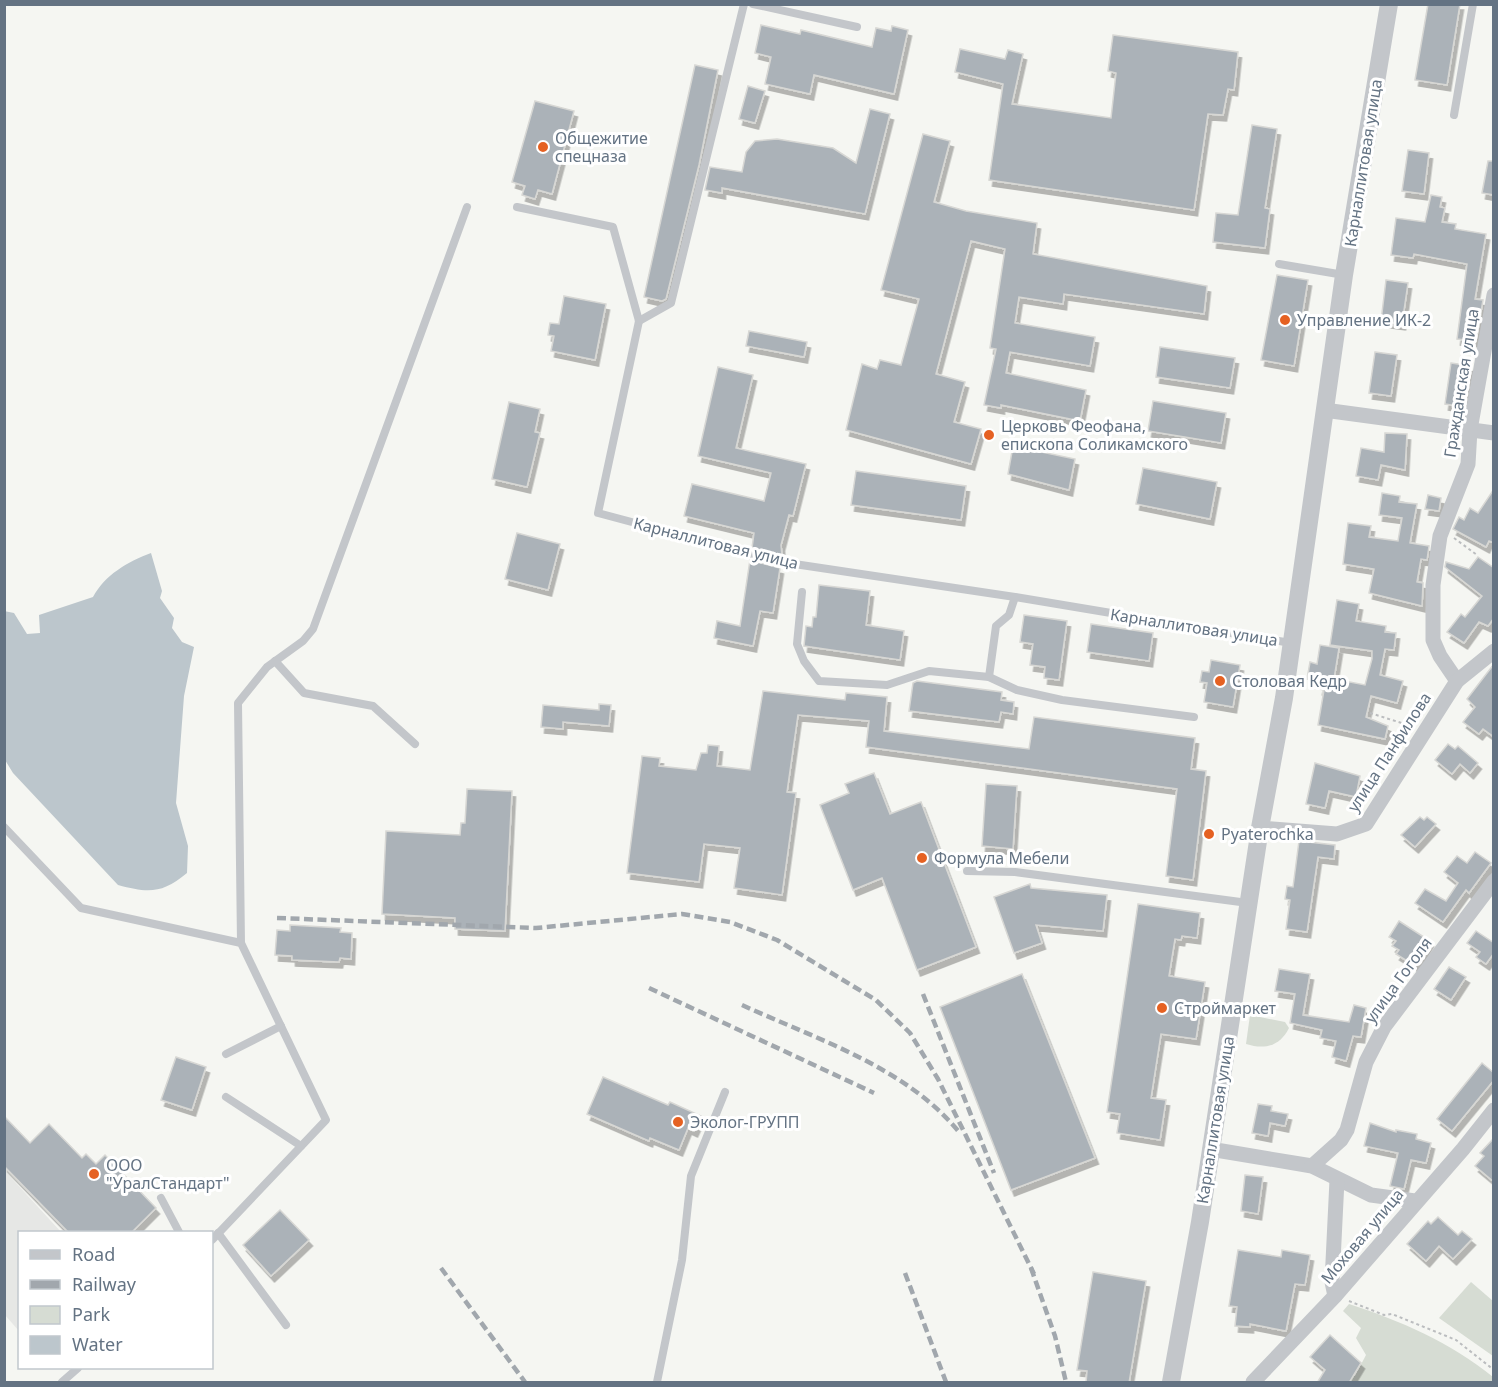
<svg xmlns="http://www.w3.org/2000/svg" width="1498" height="1387" font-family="'Noto Sans',sans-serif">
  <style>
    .built { fill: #e6e7e5 }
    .green { fill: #d6dcd3 }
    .water { fill: #bcc6cc }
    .building { fill: #abb2b8; stroke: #d7d7d4; stroke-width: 1.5; filter: url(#shadow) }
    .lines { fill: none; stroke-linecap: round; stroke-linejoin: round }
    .path { stroke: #bbbdbf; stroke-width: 2; stroke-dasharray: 3 3; stroke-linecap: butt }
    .service { stroke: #c3c6ca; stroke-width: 8 }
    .minor { stroke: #c3c6ca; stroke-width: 15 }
    .tertiary { stroke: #c3c6ca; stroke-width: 18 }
    .rail { stroke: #a1a7ad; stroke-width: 4.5; stroke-dasharray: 9 4.5; stroke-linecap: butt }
    .poi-dot { fill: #e56122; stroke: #fff; stroke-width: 2 }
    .labels { text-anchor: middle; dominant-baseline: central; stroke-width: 6; stroke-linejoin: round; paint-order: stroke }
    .poi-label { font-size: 16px; fill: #647383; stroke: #fff; text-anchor: start }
    .street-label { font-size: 16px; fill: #647383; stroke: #fff }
  </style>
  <defs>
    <filter id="shadow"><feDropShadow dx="3.5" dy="6" stdDeviation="0" flood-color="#0004"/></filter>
  </defs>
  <rect width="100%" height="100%" fill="#f5f6f2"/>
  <polygon class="built" points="5,1171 61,1232 20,1232 19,1331 5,1315"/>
  <g class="green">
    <path d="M1250,1015L1285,1022L1289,1028C1280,1046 1265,1050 1246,1044Z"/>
    <polygon points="1471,1282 1493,1301 1493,1356 1439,1318"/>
    <path d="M1349,1304C1401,1321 1450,1342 1493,1377L1494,1382H1338L1341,1370L1355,1376L1366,1355L1356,1338L1361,1328L1343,1311Z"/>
  </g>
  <path class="water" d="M151,553L162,591L160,598L174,618L172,628L182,642L194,647L184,696L176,803L188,846L187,873C162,894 148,893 118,885L13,773L5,760L4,611L14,613L27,634L40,633L39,615L93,597C105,575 127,562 151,553Z"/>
  <g class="building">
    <polygon points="1428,4 1460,4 1447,85 1415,80"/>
    <polygon points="761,25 800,34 801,30 872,47 876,28 891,31 892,26 908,30 894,94 814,75 810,94 765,84 771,57 755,53"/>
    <polygon points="1113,35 1238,52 1234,90 1228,89 1223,115 1208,114 1194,210 989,180 1003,84 955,72 960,49 1005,59 1008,50 1023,54 1012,104 1111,118 1116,73 1108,71"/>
    <polygon points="695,65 718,70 699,165 666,299 662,301 644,297"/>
    <polygon points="748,86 765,91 755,123 739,119"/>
    <polygon points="535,101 574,111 552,194 538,190 535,199 522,195 525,186 512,182"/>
    <polygon points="870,109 890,114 865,214 722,188 722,193 705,190 710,167 742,172 746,152 755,141 777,139 833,148 856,163"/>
    <polygon points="1252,125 1277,129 1265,208 1270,209 1265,248 1213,242 1216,213 1238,215"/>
    <polygon points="923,134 950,141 934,202 966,211 1037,223 1033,254 1207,286 1204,314 1064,294 1063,304 1019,297 1015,323 1095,337 1090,366 1010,352 1006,373 1086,390 1080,421 1001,405 1001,408 984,405 996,349 990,348 1005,249 971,241 936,374 965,382 954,422 981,429 971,464 846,430 862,364 877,369 880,360 901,365 919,299 881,290"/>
    <polygon points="1408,150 1429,153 1424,194 1402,191"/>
    <polygon points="1488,161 1494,161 1494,195 1482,193"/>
    <polygon points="1431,195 1442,197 1440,207 1445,208 1442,222 1456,224 1455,229 1486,234 1475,299 1483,300 1476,341 1457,339 1467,264 1414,254 1413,258 1391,255 1396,218 1425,222"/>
    <polygon points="1277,275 1308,280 1294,366 1261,360"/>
    <polygon points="1386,280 1408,283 1402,324 1381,321"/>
    <polygon points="564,296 606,304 595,360 551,351 554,336 548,335 550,323 559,324"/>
    <polygon points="749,331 807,342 804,357 746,346"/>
    <polygon points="1160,347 1235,358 1230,388 1156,377"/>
    <polygon points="1375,352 1397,355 1391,396 1369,393"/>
    <polygon points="1451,363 1471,366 1464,407 1445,404"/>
    <polygon points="718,367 753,375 736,448 806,464 793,516 789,515 781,545 782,556 752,548 754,533 684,516 692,484 764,501 771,473 698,456"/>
    <polygon points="1153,401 1226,413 1221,443 1148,431"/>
    <polygon points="509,402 540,409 535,432 540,433 527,487 492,479"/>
    <polygon points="1385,433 1407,434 1405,470 1381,465 1378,480 1356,476 1361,448 1384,452"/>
    <polygon points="1013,446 1075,459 1069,490 1008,474"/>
    <polygon points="1143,468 1217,482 1210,519 1136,504"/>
    <polygon points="856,471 966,486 961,520 851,505"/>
    <polygon points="1494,489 1494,543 1489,541 1486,547 1453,529 1459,517 1464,520 1470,508 1478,513"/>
    <polygon points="1382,493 1400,496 1399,502 1417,504 1410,543 1429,546 1427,560 1421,559 1417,582 1423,583 1422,606 1369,593 1374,569 1343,564 1348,523 1371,526 1369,537 1398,541 1402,518 1379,515"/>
    <polygon points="1428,495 1441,498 1439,511 1425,509"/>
    <polygon points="517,533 560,544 548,590 505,579"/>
    <polygon points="1478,557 1494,568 1494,618 1488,626 1479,622 1464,643 1447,632 1461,614 1465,617 1482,596 1445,567 1446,562 1469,569"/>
    <polygon points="750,560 780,568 773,613 760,611 753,646 714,638 717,621 740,626"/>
    <polygon points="819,585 870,591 866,625 904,631 900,660 804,646 806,626 812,627 813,617 816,617"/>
    <polygon points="1337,600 1359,604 1356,621 1386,626 1385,632 1396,633 1394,650 1385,649 1380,675 1403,681 1397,703 1371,696 1366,717 1388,726 1385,739 1318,725 1324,690 1319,689 1321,681 1307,679 1310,662 1317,664 1320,645 1339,648 1334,679 1365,685 1372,659 1372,651 1330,645"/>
    <polygon points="1024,615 1067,621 1059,680 1044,678 1045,667 1030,665 1033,644 1020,642"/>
    <polygon points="1091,624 1153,633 1149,661 1087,652"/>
    <polygon points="1211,660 1240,665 1233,707 1204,702 1207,683 1200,682 1202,671 1209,672"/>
    <polygon points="1494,664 1494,737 1483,729 1479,734 1463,722 1475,707 1467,699"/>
    <polygon points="917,681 1002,692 1001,700 1014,702 1013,714 1001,712 999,722 909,711 913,683"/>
    <polygon points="763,691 845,700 846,693 887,697 884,731 1029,749 1034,717 1195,738 1191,769 1206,771 1193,880 1166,876 1177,789 866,747 869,721 798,715 787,792 796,793 782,895 734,888 740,848 704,844 699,882 627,873 642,756 660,758 659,766 696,770 701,753 707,753 708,745 719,746 717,766 750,770"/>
    <polygon points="599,704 611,705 609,726 563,722 563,729 541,727 543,705 599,710"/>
    <polygon points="1448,744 1455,749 1458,746 1478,763 1470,773 1460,764 1452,774 1435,760"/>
    <polygon points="1315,763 1360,776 1356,797 1329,791 1325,808 1306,804"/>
    <polygon points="874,773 890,814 921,802 976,947 917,970 882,878 853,890 820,805 849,793 845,784"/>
    <polygon points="986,784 1017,786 1013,849 982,846"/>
    <polygon points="467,789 512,791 505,931 455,929 455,918 382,914 386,831 460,835 461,823 465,823"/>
    <polygon points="1420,817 1424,820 1427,817 1436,824 1415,847 1401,835"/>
    <polygon points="1299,841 1335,845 1334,859 1318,857 1307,932 1286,929 1290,900 1285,899 1287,886 1293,887"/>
    <polygon points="1475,852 1491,863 1469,893 1466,890 1443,922 1415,903 1425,889 1446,901 1458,883 1444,872 1457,856 1467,863"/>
    <polygon points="1030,884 1031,888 1107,895 1103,931 1036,925 1042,943 1014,953 994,897"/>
    <polygon points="1138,904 1200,913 1197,938 1182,936 1181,940 1175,939 1169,976 1205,982 1196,1039 1161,1034 1151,1098 1166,1100 1160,1140 1117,1133 1120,1114 1107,1112"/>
    <polygon points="1399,921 1430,941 1415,966 1396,954 1399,950 1392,946 1396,941 1389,937"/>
    <polygon points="290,925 341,928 340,932 352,933 351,959 340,958 339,962 292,960 292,956 275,955 277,930 290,931"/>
    <polygon points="1476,931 1494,943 1494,953 1486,964 1476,957 1480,952 1467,943"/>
    <polygon points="1449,967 1466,977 1451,1000 1434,989"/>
    <polygon points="1279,969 1310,974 1303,1015 1349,1022 1354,1005 1366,1008 1361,1037 1353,1036 1346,1061 1332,1057 1336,1041 1320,1038 1322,1030 1290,1023 1295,994 1275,991"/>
    <polygon points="1022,974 1095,1158 1011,1190 940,1007"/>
    <polygon points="176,1057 206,1067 192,1110 161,1100"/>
    <polygon points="1482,1063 1494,1073 1494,1080 1452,1131 1437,1119"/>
    <polygon points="603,1077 668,1105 670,1102 701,1116 694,1131 688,1128 679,1150 650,1138 649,1141 587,1114"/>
    <polygon points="1258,1104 1272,1106 1271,1111 1288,1114 1285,1126 1270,1123 1268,1136 1252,1133"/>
    <polygon points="4,1116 30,1143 49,1124 82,1158 86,1154 96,1164 105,1155 156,1208 131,1233 69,1233 4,1166"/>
    <polygon points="1370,1123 1396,1132 1396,1130 1417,1134 1416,1139 1431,1143 1426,1163 1411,1160 1404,1189 1390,1186 1398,1153 1364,1146"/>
    <polygon points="1494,1138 1494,1182 1475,1166 1484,1156 1480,1153"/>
    <polygon points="1245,1175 1263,1177 1258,1214 1241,1211"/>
    <polygon points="280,1210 309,1240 271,1276 243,1245"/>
    <polygon points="1438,1217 1458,1235 1462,1231 1472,1239 1453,1259 1439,1246 1426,1261 1407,1244 1428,1221 1431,1224"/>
    <polygon points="1238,1250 1281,1257 1282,1250 1310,1255 1305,1285 1295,1284 1286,1331 1250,1324 1250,1327 1235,1326 1237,1307 1229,1306"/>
    <polygon points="1093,1272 1146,1281 1129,1383 1086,1383 1087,1371 1077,1370"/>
    <polygon points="1330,1335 1361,1363 1349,1383 1317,1383 1325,1370 1310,1357"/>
  </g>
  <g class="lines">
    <g class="path">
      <polyline points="1454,538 1477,555"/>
      <polyline points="1370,713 1411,726"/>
      <polyline points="1349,1301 1384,1315 1392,1314 1456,1340 1494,1370"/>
    </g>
    <g class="service">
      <polyline points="753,4 857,27"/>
      <polyline points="1454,115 1473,4"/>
      <polyline points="517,207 613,227 639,321 598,513 781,562 1015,597 1291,643"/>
      <polyline points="1279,264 1344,275"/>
      <polyline points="639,321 671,303 744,4"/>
      <polyline points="802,592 797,644 804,661 819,681 887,685 929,671 989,677 1017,690 1062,700 1194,717"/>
      <polyline points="275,661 304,693 373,706 415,744"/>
      <polyline points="989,677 996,626 1009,615 1015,597"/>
      <polyline points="4,827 81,908 241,943 326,1120 212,1240"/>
      <polyline points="967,871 1015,872 1248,903"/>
      <polyline points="241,943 238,703 267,667 303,641 313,629 467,207"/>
      <polyline points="226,1054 281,1026"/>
      <polyline points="226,1097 301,1146"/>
      <polyline points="161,1198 179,1232"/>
      <polyline points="218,1233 286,1325"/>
      <polyline points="62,1382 78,1368"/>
      <polyline points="657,1382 682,1260 691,1176 725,1092"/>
    </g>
    <g class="minor">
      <polyline points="1324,410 1494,433"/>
      <polyline points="1457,681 1440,656 1433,640 1433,585 1440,536 1468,464 1470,430 1494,295"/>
      <polyline points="1260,828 1337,834 1366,824 1457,681 1494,651"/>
      <polyline points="1210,1149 1312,1166 1371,1195 1415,1201"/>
      <polyline points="1312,1166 1341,1140 1347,1130 1366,1062 1384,1027 1494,881"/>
      <polyline points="1335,1296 1332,1282 1337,1180"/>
      <polyline points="1253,1382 1335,1296 1463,1149 1494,1110"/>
    </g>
    <polyline class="tertiary" points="1171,1382 1200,1222 1260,828 1284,698 1344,275 1389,4"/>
    <g class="rail">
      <polyline points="277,918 536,928 682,914 730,922 777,940 876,1000 910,1033 938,1079 1034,1274"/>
      <polyline points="649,988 874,1093"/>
      <polyline points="923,994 994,1173"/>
      <path d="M742,1005C816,1039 906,1067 959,1132"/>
      <polyline points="441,1268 525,1382"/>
      <polyline points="1031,1268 1055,1336 1066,1382"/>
      <polyline points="905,1273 946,1382"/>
    </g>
  </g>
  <g class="poi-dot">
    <circle cx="543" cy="147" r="6"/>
    <circle cx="1285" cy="320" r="6"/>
    <circle cx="989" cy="435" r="6"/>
    <circle cx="1220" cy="681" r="6"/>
    <circle cx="1209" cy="834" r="6"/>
    <circle cx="922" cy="858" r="6"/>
    <circle cx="1162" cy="1008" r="6"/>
    <circle cx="678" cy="1122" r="6"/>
    <circle cx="94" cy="1174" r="6"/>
  </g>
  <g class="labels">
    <g class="poi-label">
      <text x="555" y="138">Общежитие<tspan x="555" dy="18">спецназа</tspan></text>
      <text x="1297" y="320">Управление ИК-2</text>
      <text x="1001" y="426">Церковь Феофана,<tspan x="1001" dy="18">епископа Соликамского</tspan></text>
      <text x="1232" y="681">Столовая Кедр</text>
      <text x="1221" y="834">Pyaterochka</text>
      <text x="934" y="858">Формула Мебели</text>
      <text x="1174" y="1008">Строймаркет</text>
      <text x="690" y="1122">Эколог-ГРУПП</text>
      <text x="106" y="1165">ООО<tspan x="106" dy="18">"УралСтандарт"</tspan></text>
    </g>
    <g class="street-label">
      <text transform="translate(1363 163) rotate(-81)">Карналлитовая улица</text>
      <text transform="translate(1461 383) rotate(-81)">Гражданская улица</text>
      <text transform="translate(716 543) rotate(14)">Карналлитовая улица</text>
      <text transform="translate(1194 627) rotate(9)">Карналлитовая улица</text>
      <text transform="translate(1389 752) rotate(-57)">улица Панфилова</text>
      <text transform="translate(1398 980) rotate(-54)">улица Гоголя</text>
      <text transform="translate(1215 1120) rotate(-81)">Карналлитовая улица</text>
      <text transform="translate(1362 1236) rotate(-50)">Моховая улица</text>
    </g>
  </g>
  <rect width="1498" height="1387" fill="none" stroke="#647383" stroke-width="12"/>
  <rect x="18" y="1231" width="195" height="138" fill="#ffffff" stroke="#c1c7cd" stroke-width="1.5"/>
  <rect x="30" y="1250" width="30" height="9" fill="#c3c6ca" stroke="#c1c7cd" stroke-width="1.5"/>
  <text x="72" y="1261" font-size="18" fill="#647383">Road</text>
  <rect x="30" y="1280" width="30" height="9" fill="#a1a7ad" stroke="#c1c7cd" stroke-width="1.5"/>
  <text x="72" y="1291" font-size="18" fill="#647383">Railway</text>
  <rect x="30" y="1306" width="30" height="18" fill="#d6dcd3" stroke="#c1c7cd" stroke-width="1.5"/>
  <text x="72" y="1321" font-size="18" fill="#647383">Park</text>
  <rect x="30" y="1336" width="30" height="18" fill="#bcc6cc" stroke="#c1c7cd" stroke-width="1.5"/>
  <text x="72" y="1351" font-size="18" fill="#647383">Water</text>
</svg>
